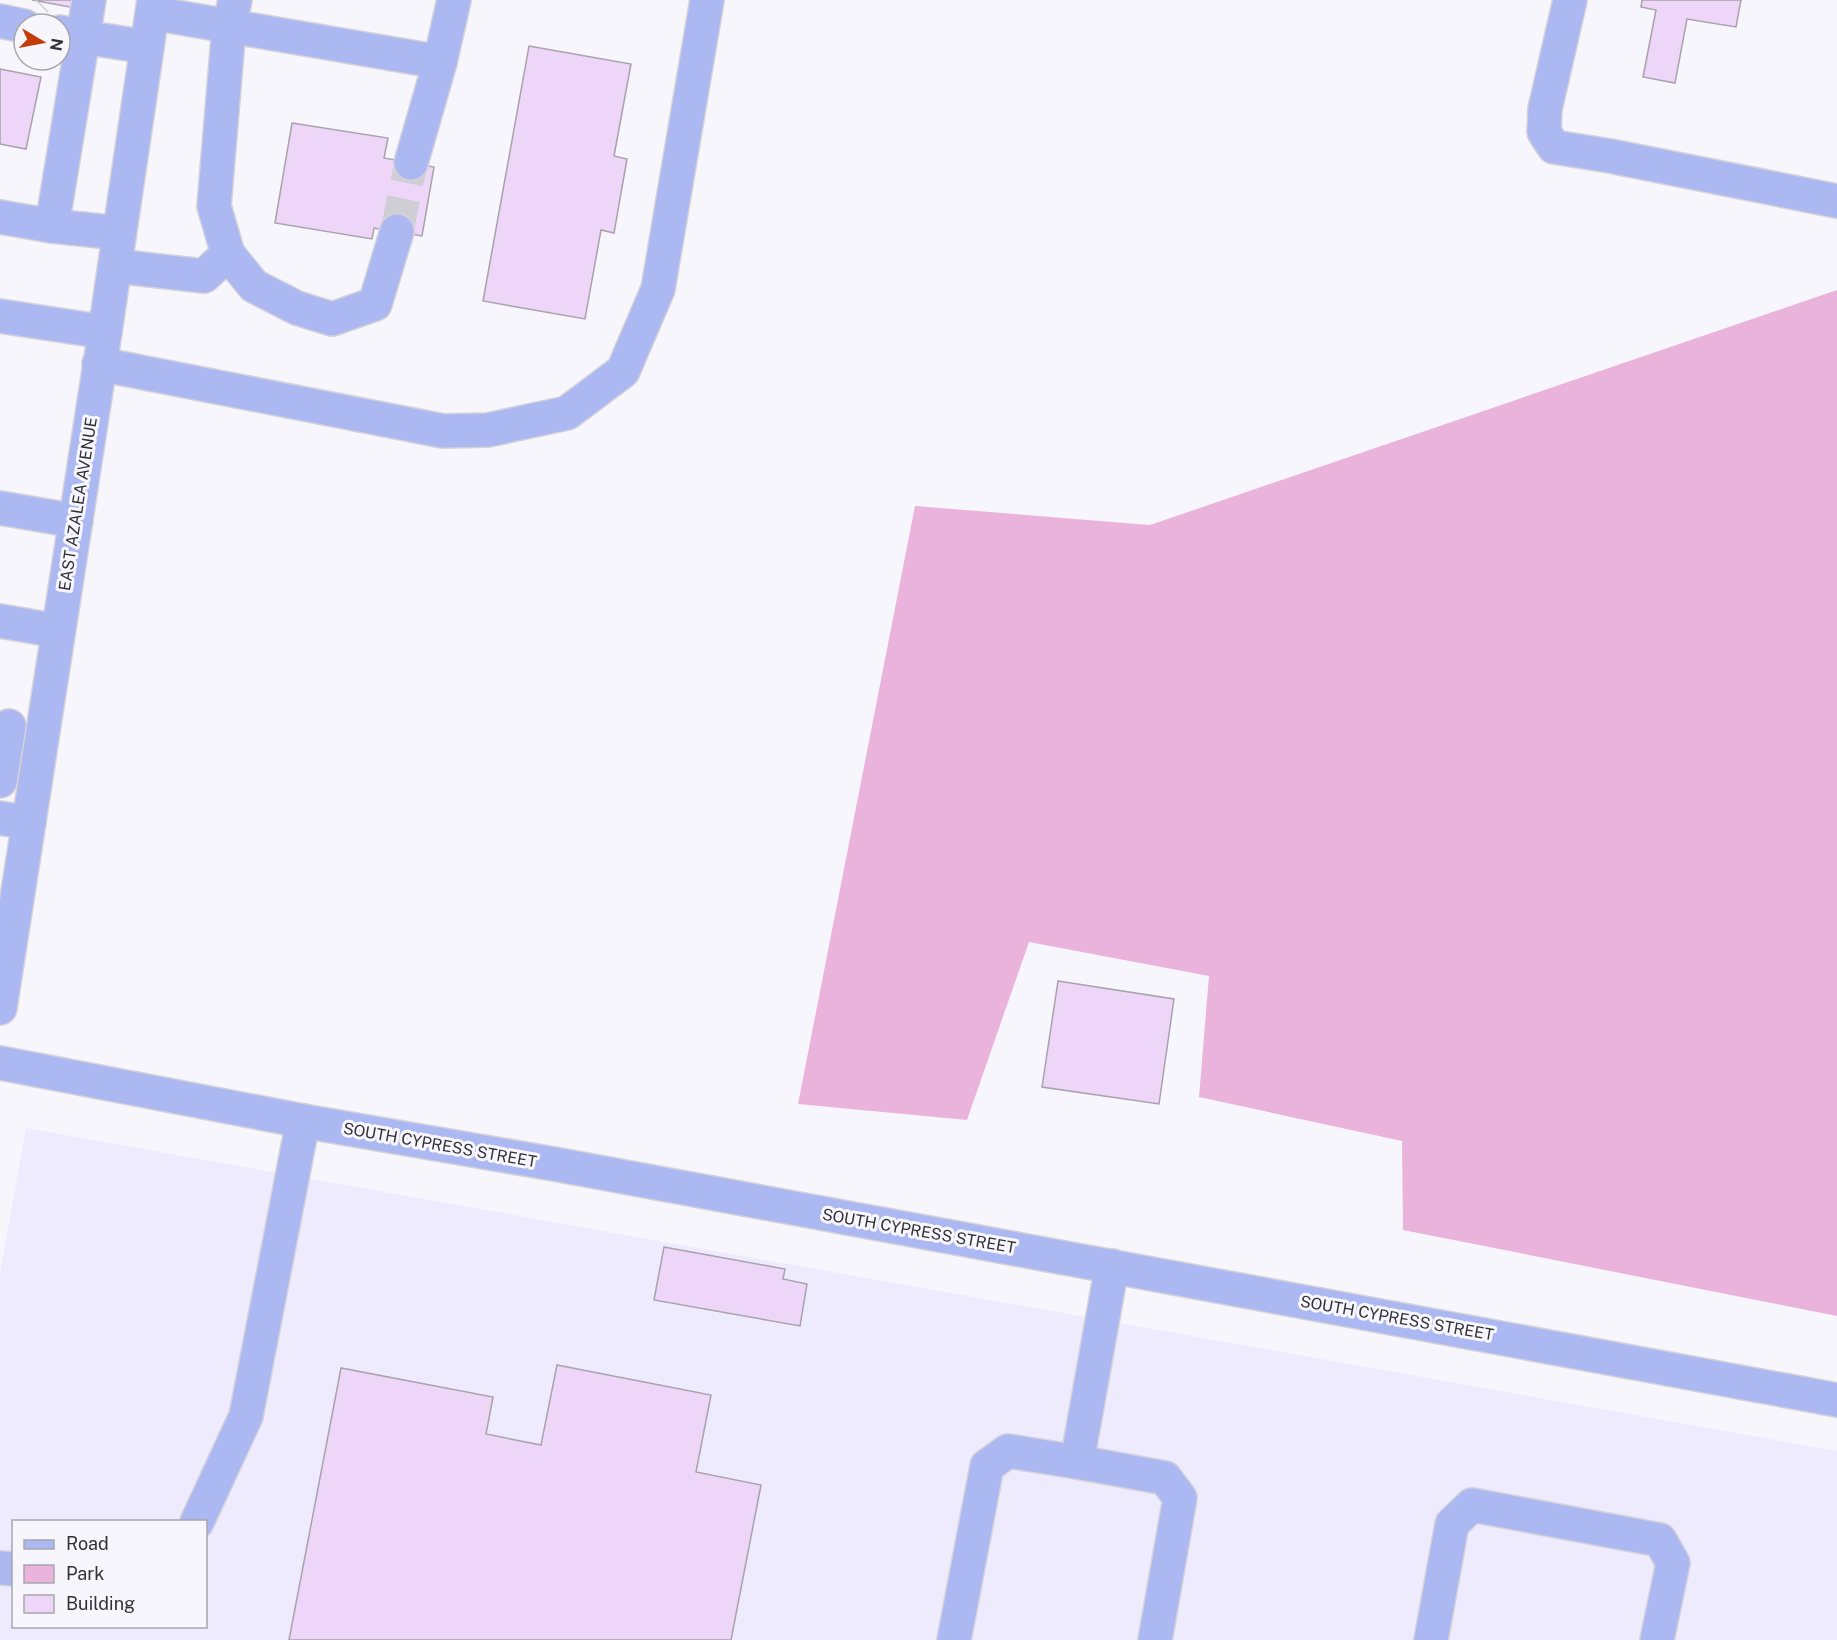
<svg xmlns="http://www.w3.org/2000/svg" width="1837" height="1640" font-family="'Public Sans',sans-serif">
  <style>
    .built { fill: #efebfe; fill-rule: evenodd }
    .green { fill: #e9b3db }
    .building { fill: #edd6f7; stroke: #a9a2ac; stroke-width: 1.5 }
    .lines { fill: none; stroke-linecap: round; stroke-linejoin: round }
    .minor-tunnel { stroke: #d0ced5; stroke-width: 33; stroke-dasharray: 33 16; stroke-linecap: butt }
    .minor-casing { stroke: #d4d2d9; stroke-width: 36 }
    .minor { stroke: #abb8f2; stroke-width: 33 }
    .labels { text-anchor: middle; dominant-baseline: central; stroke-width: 6; stroke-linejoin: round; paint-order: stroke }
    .street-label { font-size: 16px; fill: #313035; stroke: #f8f6fd }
  </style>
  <rect width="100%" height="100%" fill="#f8f6fd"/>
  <path class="built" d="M26,1128L1837,1451V1640H0V1273ZM14,1522H206V1626H14Z"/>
  <polygon class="green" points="1837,290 1837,1316 1403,1230 1402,1141 1199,1097 1209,976 1029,942 967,1120 798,1104 915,506 1150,525"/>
  <g class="building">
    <polygon points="32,0 77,0 75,8"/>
    <polygon points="1642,0 1741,0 1736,27 1687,19 1675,83 1643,77 1656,10 1641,7"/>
    <polygon points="529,46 631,64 614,156 627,159 614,233 601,230 585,319 483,301"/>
    <polygon points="0,69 41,77 26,149 0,144"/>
    <polygon points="292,123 388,138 384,158 434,167 422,236 374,228 372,239 275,223"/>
    <polygon points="1058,981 1174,999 1159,1104 1042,1087"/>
    <polygon points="664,1247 785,1269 783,1279 807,1284 800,1326 654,1300"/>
    <polygon points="557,1365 711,1395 696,1472 761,1485 731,1640 289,1640 341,1368 493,1397 486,1434 541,1445"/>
  </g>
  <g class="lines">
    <g class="minor-tunnel">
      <polyline points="36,1 37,0"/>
      <polyline points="397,231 411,163"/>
    </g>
    <defs>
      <g id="minor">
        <polyline points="89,0 83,37 147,47"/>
        <polyline points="235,0 229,27 214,206 228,254 254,286 297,308 332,319 375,304 397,231"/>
        <polyline points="1570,0 1545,109 1544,132 1554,147 1610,156 1837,201"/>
        <polyline points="152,13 440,62"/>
        <polyline points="0,21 24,26"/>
        <polyline points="60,32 83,37 52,226 119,233"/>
        <polyline points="411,163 440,62 454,0"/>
        <polyline points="0,217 52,226"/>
        <polyline points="115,266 204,276 228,254"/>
        <polyline points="0,316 105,332"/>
        <polyline points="99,364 443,431 488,430 567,413 623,371 658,289 707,0"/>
        <polyline points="0,508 76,521"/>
        <polyline points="0,621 58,631"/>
        <polyline points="0,781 9,726"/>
        <polyline points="0,818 29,823"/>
        <polyline points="0,1008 105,332 154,0"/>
        <polyline points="0,1063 303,1121 554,1164 1837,1400"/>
        <polyline points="1077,1462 1165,1478 1180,1498 1155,1640"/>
        <polyline points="197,1522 246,1416 303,1121"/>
        <polyline points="0,1568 14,1569"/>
        <polyline points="954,1640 987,1466 1008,1451 1077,1462 1112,1266"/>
        <polyline points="1431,1640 1452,1524 1472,1505 1660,1540 1673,1563 1657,1640"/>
      </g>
    </defs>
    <use href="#minor" class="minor-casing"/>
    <use href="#minor" class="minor"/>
  </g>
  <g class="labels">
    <g class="street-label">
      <text transform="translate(78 504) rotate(-81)">EAST AZALEA AVENUE</text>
      <text transform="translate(440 1145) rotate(10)">SOUTH CYPRESS STREET</text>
      <text transform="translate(919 1231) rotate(10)">SOUTH CYPRESS STREET</text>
      <text transform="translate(1397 1318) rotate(10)">SOUTH CYPRESS STREET</text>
    </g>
  </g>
  <rect x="12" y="1520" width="195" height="108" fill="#f8f6fd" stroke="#a8a7ad" stroke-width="1.5"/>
  <rect x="24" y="1540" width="30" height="9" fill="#abb8f2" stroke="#a8a7ad" stroke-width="1.5"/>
  <text x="66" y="1550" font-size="18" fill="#313035">Road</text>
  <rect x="24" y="1565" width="30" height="18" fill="#e9b3db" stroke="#a8a7ad" stroke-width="1.5"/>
  <text x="66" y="1580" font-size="18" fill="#313035">Park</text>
  <rect x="24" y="1595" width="30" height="18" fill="#edd6f7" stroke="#a8a7ad" stroke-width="1.5"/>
  <text x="66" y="1610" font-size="18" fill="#313035">Building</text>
  <g transform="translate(42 42) rotate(100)"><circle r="28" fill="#f8f6fd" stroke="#a8a7ad" stroke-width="1.5"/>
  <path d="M0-4.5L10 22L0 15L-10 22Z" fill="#c33c09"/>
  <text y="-9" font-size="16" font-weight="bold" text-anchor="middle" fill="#313035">N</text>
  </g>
</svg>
